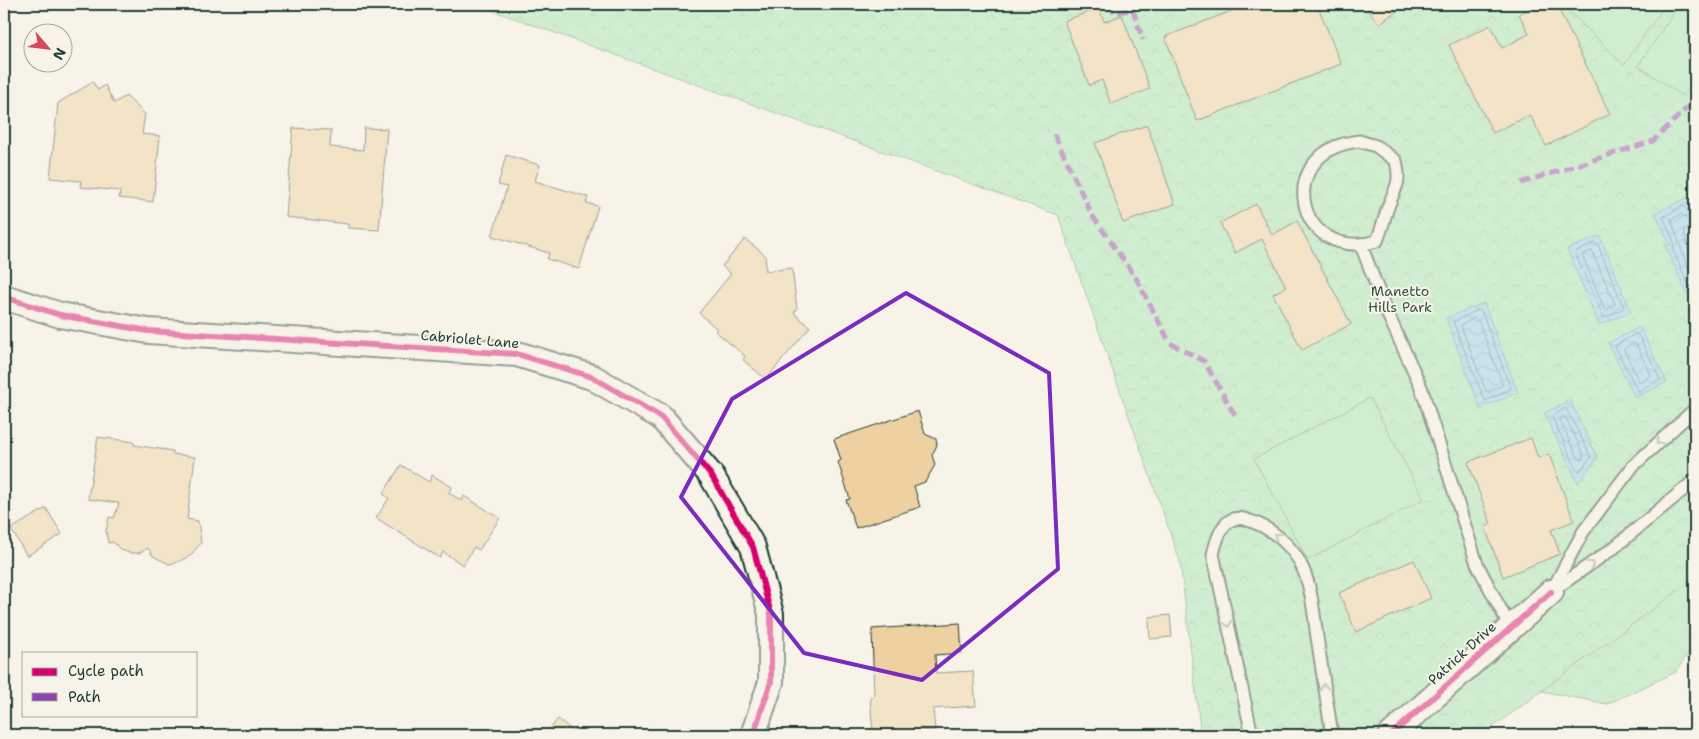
<svg xmlns="http://www.w3.org/2000/svg" width="1699" height="739" font-family="'Shantell Sans',sans-serif">
  <style>
    .grass { fill: url(#grass-tufts); stroke: #609273 }
    .park { fill: url(#park-crowns); stroke: #609273 }
    .garden { fill: #a2e7b2; stroke: #609273 }
    .water { fill: url(#water-waves); stroke: #6395a6 }
    .lines { fill: none; stroke-linecap: round; stroke-linejoin: round }
    .shore { stroke: #4d7780; stroke-width: 1 }
    .building { fill: #eed0a1; stroke: #1f3d34 }
    .service-casing { stroke: #1f3d34; stroke-width: 15 }
    .minor-casing { stroke: #1f3d34; stroke-width: 28 }
    .service { stroke: #f7f3e8; stroke-width: 11 }
    .minor { stroke: #f7f3e8; stroke-width: 24 }
    .quiet { stroke: #8e44ad; stroke-width: 5; stroke-dasharray: 10 5; stroke-linecap: butt }
    .cycleway-casing { stroke: #f7f3e8; stroke-width: 9 }
    .cycleway { stroke: #d6006c; stroke-width: 6 }
    .oneway { stroke: #8b988e }
    .marked { fill: none; stroke: #7b2cbf; stroke-width: 4; stroke-linejoin: round }
    .labels { text-anchor: middle; dominant-baseline: central; stroke-width: 4; stroke-linejoin: round; paint-order: stroke }
    .park-label { font-size: 14px; fill: #335647; stroke: #f7f3e8 }
    .street-label { font-size: 14px; fill: #1f3d34; stroke: #f7f3e8 }
  </style>
  <defs>
    <pattern id="grass-tufts" width="24" height="20" patternUnits="userSpaceOnUse" patternTransform="scale(1.25)"><rect width="24" height="20" fill="#a2e7b2"/><path d="M3 7l-1-3M5 7V3M7 7l1-3M15 17l-1-3M17 17v-4M19 17l1-3" fill="none" stroke="#8bc79a"/></pattern>
    <pattern id="park-crowns" width="20" height="18" patternUnits="userSpaceOnUse" patternTransform="scale(1.25)"><rect width="20" height="18" fill="#a2e7b2"/><path d="M2 6a3 3 0 1 1 6 0M12 15a3 3 0 1 1 6 0" fill="none" stroke="#8bc79a"/></pattern>
    <pattern id="water-waves" width="16" height="10" patternUnits="userSpaceOnUse" patternTransform="scale(1.25)"><rect width="16" height="10" fill="#91cff2"/><path d="M0 5q4-4 8 0t8 0" fill="none" stroke="#76a9c5"/></pattern>
  </defs>
  <rect width="100%" height="100%" fill="#f7f3e8"/>
  <filter id="ink" filterUnits="userSpaceOnUse"><feTurbulence type="fractalNoise" baseFrequency=".02" numOctaves="2"/><feDisplacementMap in="SourceGraphic" scale="10" xChannelSelector="R" yChannelSelector="G"/><feConvolveMatrix kernelMatrix="1 2 1 2 8 2 1 2 1" color-interpolation-filters="sRGB"/></filter>
  <g filter="url(#ink)">
    <polygon class="grass" points="1695,564 1695,643 1676,672 1607,704 1542,691"/>
    <polygon class="park" points="475,4 1695,4 1695,578 1482,735 1201,735 1180,561 1058,215"/>
    <g class="garden">
      <polygon points="1570,4 1666,4 1624,65 1566,8"/>
      <polygon points="1680,4 1695,4 1695,77 1683,96 1638,66"/>
      <polygon points="1370,398 1424,499 1308,560 1254,459"/>
    </g>
    <g class="water">
      <polygon points="1687,198 1695,215 1695,312 1665,245 1670,245 1655,213"/>
      <polygon points="1600,236 1631,312 1599,325 1567,249"/>
      <polygon points="1484,303 1518,393 1480,408 1446,318"/>
      <polygon points="1640,327 1667,382 1635,398 1608,343"/>
      <polygon points="1570,400 1598,458 1578,483 1544,413"/>
    </g>
    <g class="lines">
      <g class="shore">
        <polyline points="1695,215 1690,214 1684,206 1663,217 1674,242 1673,250 1695,300"/>
        <path d="M1695,222L1688,220L1681,214L1671,220C1679,242 1685,262 1695,284"/>
        <polyline points="1695,229 1686,228 1684,231 1688,249 1695,266"/>
        <polygon points="1595,243 1598,245 1624,308 1604,318 1575,253"/>
        <polygon points="1592,251 1615,304 1607,310 1604,308 1583,257 1584,254"/>
        <polygon points="1479,310 1482,312 1511,389 1485,401 1453,322"/>
        <polygon points="1475,318 1478,320 1503,385 1488,392 1486,391 1461,326"/>
        <polygon points="1636,334 1639,336 1660,379 1638,391 1615,346"/>
        <polygon points="1633,343 1636,344 1651,375 1642,382 1639,381 1624,350"/>
        <polygon points="1566,408 1591,457 1580,471 1577,470 1552,417"/>
        <polygon points="1561,418 1566,418 1584,455 1582,460 1578,458 1560,421"/>
      </g>
    </g>
    <g class="building">
      <polygon points="1249,4 1317,4 1341,64 1197,121 1165,37"/>
      <polygon points="1364,4 1406,4 1379,24"/>
      <polygon points="1539,4 1556,4 1610,114 1546,146 1530,115 1493,133 1449,45 1491,25 1502,48 1506,46 1529,34 1519,14"/>
      <polygon points="1099,8 1104,22 1122,15 1150,89 1111,104 1102,80 1089,85 1064,21"/>
      <polygon points="93,82 98,90 105,85 114,103 126,96 145,114 142,134 160,136 153,202 119,198 120,191 80,187 81,181 50,178 58,103"/>
      <polygon points="1147,125 1175,204 1123,223 1095,143"/>
      <polygon points="293,128 331,130 330,147 363,150 364,128 387,129 379,230 348,228 348,224 286,217"/>
      <polygon points="506,155 540,165 535,181 588,197 586,203 598,206 579,269 547,259 549,253 492,236 507,187 498,185"/>
      <polygon points="1256,204 1272,235 1297,221 1351,324 1302,350 1273,294 1286,287 1262,239 1235,253 1220,223"/>
      <polygon points="745,239 765,255 766,271 792,268 797,309 794,313 810,327 766,379 743,360 745,356 715,331 717,329 699,313 731,274 722,266"/>
      <polygon points="918,411 925,434 936,439 937,445 932,455 935,465 925,482 914,486 920,507 856,528 846,500 850,499 838,462 841,460 834,439"/>
      <polygon points="98,437 134,442 134,445 173,451 173,454 195,457 187,519 198,521 201,543 190,556 178,562 169,564 153,556 148,548 139,553 130,553 121,550 113,542 108,543 106,531 109,517 114,518 119,503 88,499"/>
      <polygon points="1531,438 1538,458 1549,454 1574,521 1551,530 1560,554 1503,577 1485,527 1491,524 1468,462"/>
      <polygon points="401,465 429,482 432,475 452,487 449,493 462,501 464,496 500,518 479,550 474,547 463,565 443,552 440,558 376,518 389,498 383,494"/>
      <polygon points="46,508 62,534 27,556 11,529"/>
      <polygon points="1414,560 1431,598 1356,632 1339,593"/>
      <polygon points="1170,615 1172,637 1150,639 1149,617"/>
      <polygon points="960,623 962,653 935,655 936,673 973,671 976,706 933,709 935,730 873,734 870,697 874,696 872,629"/>
      <polygon points="558,719 578,735 545,735"/>
      <polygon points="531,729 539,735 496,735 498,733"/>
    </g>
    <g class="lines">
      <defs>
        <g id="service">
          <path d="M1359,141L1376,146L1396,161C1402,186 1394,188 1387,210C1384,220 1381,231 1377,241C1294,264 1273,150 1359,141Z"/>
          <polyline points="1361,245 1385,308 1421,387 1477,564 1510,627"/>
          <polyline points="1552,591 1615,547 1695,480"/>
          <polyline points="1551,592 1583,532 1633,466 1695,409"/>
          <path d="M1252,735L1213,554C1217,538 1223,514 1244,519C1270,526 1293,545 1303,569C1312,590 1314,615 1317,637C1322,670 1327,702 1332,735"/>
        </g>
        <g id="minor">
          <polyline points="4,297 60,315 148,331 517,354 592,377 661,417 711,475 753,547 771,614 771,682 753,735"/>
          <polyline points="1391,735 1551,592"/>
        </g>
      </defs>
      <use href="#service" class="service-casing"/>
      <use href="#minor" class="minor-casing"/>
      <use href="#service" class="service"/>
      <use href="#minor" class="minor"/>
      <g class="quiet">
        <polyline points="1108,4 1114,13 1133,10 1143,40"/>
        <polyline points="1054,134 1092,215 1136,278 1170,343 1204,361 1236,417"/>
        <polyline points="1521,183 1653,141 1695,100"/>
      </g>
      <defs>
        <g id="cycleway">
          <polyline points="4,297 60,315 148,331 517,354 592,377 661,417 711,475 753,547 771,614 771,682 753,735"/>
          <polyline points="1391,735 1551,592"/>
        </g>
      </defs>
      <use href="#cycleway" class="cycleway-casing"/>
      <use href="#cycleway" class="cycleway"/>
    </g>
    <defs><path id="oneway-chevron" d="M-2-3.5L2.5 0L-2 3.5" fill="none" stroke-width="1.6" stroke-linecap="round" stroke-linejoin="round" transform="scale(1.25)"/></defs>
    <g class="oneway">
      <use href="#oneway-chevron" transform="translate(1659 442) rotate(138)"/>
      <use href="#oneway-chevron" transform="translate(1277 536) rotate(-142)"/>
      <use href="#oneway-chevron" transform="translate(1591 564) rotate(-35)"/>
      <use href="#oneway-chevron" transform="translate(1228 624) rotate(78)"/>
      <use href="#oneway-chevron" transform="translate(1324 687) rotate(-99)"/>
    </g>
  </g>
  <path d="M0 0H1699V739H0ZM906,293L1049,373L1058,569L922,680L804,653L681,497L732,399Z" fill="#f7f3e8" fill-opacity=".55" fill-rule="evenodd"/>
  <path class="marked" d="M906,293L1049,373L1058,569L922,680L804,653L681,497L732,399Z"/>
  <g class="labels">
    <g class="park-label">
      <text x="1400" y="291">Manetto<tspan x="1400" dy="16">Hills Park</tspan></text>
    </g>
    <g class="street-label">
      <text transform="translate(470 339) rotate(5)">Cabriolet Lane</text>
      <text transform="translate(1462 653) rotate(-42)">Patrick Drive</text>
    </g>
  </g>
  <rect width="1699" height="739" fill="none" stroke="#f7f3e8" stroke-width="20"/>
  <rect x="10" y="10" width="1679" height="719" fill="none" stroke="#1f3d34" stroke-width="2" filter="url(#ink)"/>
  <rect x="22" y="652" width="175" height="65" fill="#f7f3e8" stroke="#a1aaa0"/>
  <rect x="32" y="668" width="25" height="8" fill="#d6006c" stroke="#a1aaa0"/>
  <text x="68" y="676" font-size="15" fill="#1f3d34">Cycle path</text>
  <rect x="32" y="693" width="25" height="8" fill="#8e44ad" stroke="#a1aaa0"/>
  <text x="68" y="702" font-size="15" fill="#1f3d34">Path</text>
  <g transform="translate(48 48) rotate(118)"><circle r="24" fill="#f7f3e8" stroke="#a1aaa0"/>
  <path d="M0-4L9 19L0 12L-9 19Z" fill="#d1495b"/>
  <text y="-8" font-size="14" font-weight="bold" text-anchor="middle" fill="#1f3d34">N</text>
  </g>
</svg>
